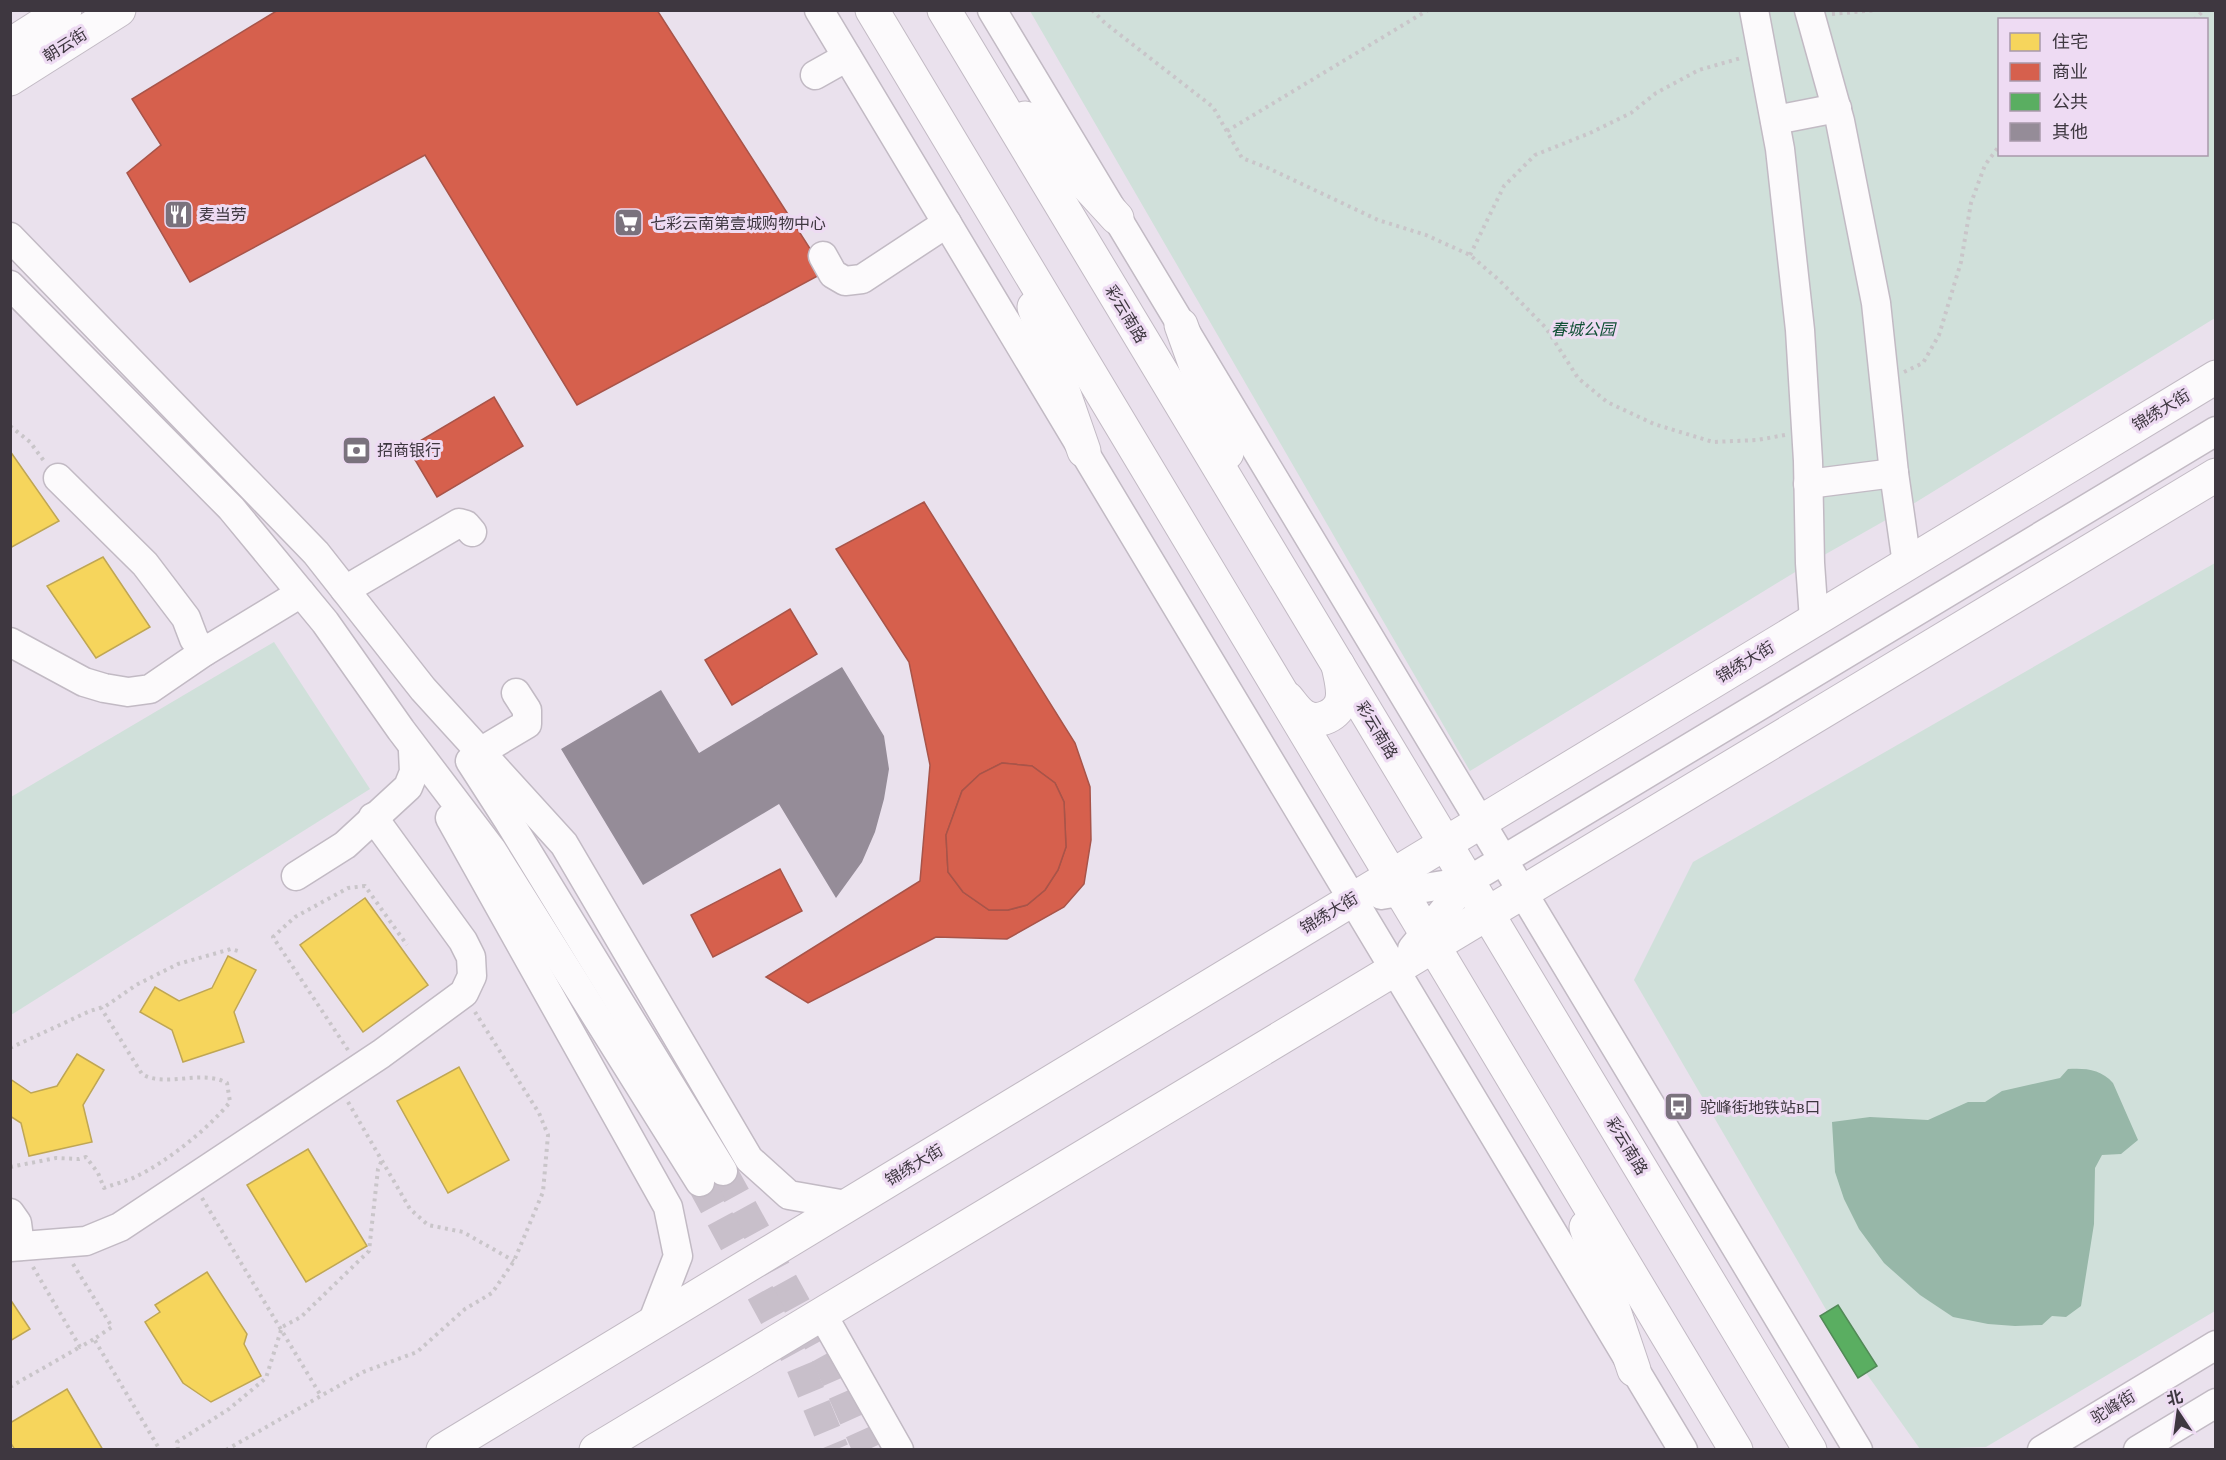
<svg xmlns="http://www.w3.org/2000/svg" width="2226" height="1460" font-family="'Crimson Pro','Noto Sans SC',serif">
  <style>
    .green { fill: #d0e0da; fill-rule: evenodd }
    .water { fill: #97b7a8 }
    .homes { fill: #f6d55c; stroke: #bfa654; stroke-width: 1.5 }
    .shops { fill: #d6604d; stroke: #a85449; stroke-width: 1.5; fill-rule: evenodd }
    .public { fill: #5aae61; stroke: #528a57; stroke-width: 1.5 }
    .building { fill: #958c98 }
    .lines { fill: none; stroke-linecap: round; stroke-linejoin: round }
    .minor-tunnel { stroke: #c8bfca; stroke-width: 28; stroke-dasharray: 28 14; stroke-linecap: butt }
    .minor-casing { stroke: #c2bac4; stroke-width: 31 }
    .major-casing { stroke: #c2bac4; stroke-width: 35 }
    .path { stroke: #c9c5c9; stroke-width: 4; stroke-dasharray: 3 4.5; stroke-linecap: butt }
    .minor { stroke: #fcfafc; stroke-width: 28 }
    .major { stroke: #fcfafc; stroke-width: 33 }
    .labels { text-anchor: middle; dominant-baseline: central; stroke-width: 6; stroke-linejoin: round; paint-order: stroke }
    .street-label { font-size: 16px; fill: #3e3740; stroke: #eedbf3 }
    .poi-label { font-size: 16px; fill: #3e3740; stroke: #eedbf3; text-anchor: start }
    .park-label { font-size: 16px; font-style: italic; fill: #125036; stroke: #eedbf3 }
  </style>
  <rect width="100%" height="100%" fill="#eae1ed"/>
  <g class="green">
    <path d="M1030,11H2215V318L1900,512L1810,563L1470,771ZM2000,20H2206V154H2000Z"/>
    <polygon points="2215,563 2215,1311 1986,1447 1920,1449 1849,1349 1634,980 1693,862"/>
    <polygon points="274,642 370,789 11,1015 11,797"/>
  </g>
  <path class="water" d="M2068,1069C2085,1068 2101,1069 2113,1083L2138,1140L2121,1154L2102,1155L2095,1168L2094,1224L2081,1306L2066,1317L2052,1316L2042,1325L2015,1326L1988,1324L1953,1317L1920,1295L1884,1263L1859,1229L1844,1199L1835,1172L1832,1122L1870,1117L1928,1120L1968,1102H1985L2002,1091L2060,1078Z"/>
  <g class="homes">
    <polygon points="10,451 59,521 10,548"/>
    <polygon points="103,557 150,627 96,658 47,586"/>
    <polygon points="365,898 428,985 363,1032 300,945"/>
    <polygon points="228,956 256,970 234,1012 244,1042 183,1062 172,1030 140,1012 155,987 179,1001 212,988"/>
    <polygon points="77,1054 104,1070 83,1105 92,1142 29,1156 21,1123 10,1116 10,1079 31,1093 57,1086"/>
    <polygon points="459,1067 509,1160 448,1193 397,1101"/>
    <polygon points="308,1149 367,1246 306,1282 247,1185"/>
    <polygon points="207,1272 247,1334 244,1344 261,1376 211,1402 183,1383 145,1322 160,1312 155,1305"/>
    <polygon points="10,1299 30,1329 10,1341"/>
    <polygon points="67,1389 103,1450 15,1450 10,1442 10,1423"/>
  </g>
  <g class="shops">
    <polygon points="278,10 657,10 825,272 577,405 425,155 190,282 127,173 161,145 132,99"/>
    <polygon points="494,397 523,446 437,497 408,448"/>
    <path d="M924,502L1075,743L1090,787L1091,840L1084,884L1064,907L1007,939L936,937L808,1003L766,977L920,881L930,765L909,662L836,549ZM1002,763L1032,766L1055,783L1064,802L1066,847L1058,870L1045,890L1027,905L1008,910H989L963,892L948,872L946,835L962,791L980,774Z"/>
    <polygon points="790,609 817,654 732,705 705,660"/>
    <polygon points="1002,763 1032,766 1055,783 1064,802 1066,847 1058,870 1045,890 1027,905 1008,910 989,910 963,892 948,872 946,835 962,791 980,774"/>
    <polygon points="780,869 802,911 713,957 691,915"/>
  </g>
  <polygon class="public" points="1838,1305 1877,1366 1858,1378 1820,1316"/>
  <polygon class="building" points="842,667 884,736 889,769 884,799 875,832 862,862 836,898 779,804 643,885 561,749 661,690 699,753"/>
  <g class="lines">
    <g class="minor-tunnel">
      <polyline points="723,1171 827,1360 867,1450"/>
      <polyline points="700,1182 800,1366 835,1450"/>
    </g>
    <defs>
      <g id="minor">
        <polyline points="819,10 1683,1450"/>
        <polyline points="992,10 1858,1450"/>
        <polyline points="1754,10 1780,149 1800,330 1808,461 1810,563 1814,620"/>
        <polyline points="1809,10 1840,121 1876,303 1894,473 1907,564"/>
        <polyline points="815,75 847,57"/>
        <polyline points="1775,120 1837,108"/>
        <polyline points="10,237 316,553 423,689 564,844 749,1159 789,1195 846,1205"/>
        <polyline points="823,256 833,274 845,281 862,279 947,223"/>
        <polyline points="10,285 231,508 325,622 401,730 492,850 700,1182"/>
        <polyline points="58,478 145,564 186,618 194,639 204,652"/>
        <polyline points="1808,484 1894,473"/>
        <polyline points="345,590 459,523 466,525 472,532"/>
        <polyline points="10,642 84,682 104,688 128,692 150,689 204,652 301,593"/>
        <polyline points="480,752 527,724 527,710 516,693"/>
        <polyline points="470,761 508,820 723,1171"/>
        <polyline points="450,818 668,1207 678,1256 652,1323"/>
        <polyline points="296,876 345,845 408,787 414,772 413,751"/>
        <polyline points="1381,895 1468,881"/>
        <polyline points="1412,949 1468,881 2216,431"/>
        <polyline points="10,1213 17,1223 20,1246"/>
        <polyline points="10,1247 86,1241 120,1227 381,1054 464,993 472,976 471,957 463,941 373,817"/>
        <polyline points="822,1314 899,1450"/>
        <polyline points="2042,1450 2216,1345"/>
        <polyline points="2138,1450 2216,1403"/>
      </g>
      <g id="major">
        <polyline points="872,10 1736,1450"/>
        <polyline points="944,10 1810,1450"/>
        <polyline points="10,45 65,10"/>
        <polyline points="10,79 119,10"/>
        <polyline points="1025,118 1117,218"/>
        <polyline points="1034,307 1084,451"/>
        <polyline points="1181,325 1227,453"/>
        <path d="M1287,698C1292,704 1297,712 1304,716C1318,725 1339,715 1342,699C1344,688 1340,676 1338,665"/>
        <polyline points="1586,1227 1634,1370"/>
        <polyline points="443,1450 2216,377"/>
        <polyline points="596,1450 2216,475"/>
      </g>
    </defs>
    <use href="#minor" class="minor-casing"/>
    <use href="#major" class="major-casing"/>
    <g class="path">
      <polyline points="1092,10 1105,23 1213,107 1242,158 1268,168 1378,220 1426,235 1470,255 1500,281 1546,328 1578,378 1607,402 1654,424 1713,442 1757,440 1785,435"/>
      <polyline points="1832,14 1877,10"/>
      <polyline points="2194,20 2204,10"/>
      <polyline points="1227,131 1428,10"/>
      <polyline points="1470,255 1504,186 1535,155 1590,133 1631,113 1656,93 1699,70 1741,58"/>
      <polyline points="1904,372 1923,363 1939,335 1961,262 1971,203 1985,165 2000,145"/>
      <polyline points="10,426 30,442 44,461"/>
      <polyline points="10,1048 90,1011 106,1006 136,985 178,964 231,949 238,951"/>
      <polyline points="348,1050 273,937 295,917 348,888 365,886 407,945"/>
      <polyline points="348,1102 410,1209 428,1225 463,1232 514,1261"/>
      <path d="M10,1167L56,1158L79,1159L86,1157L98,1173L104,1188C114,1184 125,1182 135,1177C167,1162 208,1129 230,1102L227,1083C203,1069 164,1088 142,1074L101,1008"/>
      <polyline points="202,1198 321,1396"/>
      <polyline points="73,1264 112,1327 94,1339 160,1450"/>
      <polyline points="33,1267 80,1347 94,1339"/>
      <polyline points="10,1387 80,1347"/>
      <polyline points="178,1450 177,1442 229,1409 266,1378 282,1327 301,1317 369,1251 378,1169 382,1160"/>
      <polyline points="226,1450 363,1372 417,1352 465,1309 492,1293 514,1261 543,1192 548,1135 539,1113 475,1012"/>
    </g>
    <use href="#minor" class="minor"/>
    <use href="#major" class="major"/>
  </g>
  <defs>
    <symbol id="restaurant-square" viewBox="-11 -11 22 22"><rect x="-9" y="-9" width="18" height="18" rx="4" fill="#7a727d" stroke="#eedbf3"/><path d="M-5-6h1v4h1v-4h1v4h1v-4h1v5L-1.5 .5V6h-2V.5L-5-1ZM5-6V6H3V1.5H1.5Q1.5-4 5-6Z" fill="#fff"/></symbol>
    <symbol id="supermarket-square" viewBox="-11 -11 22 22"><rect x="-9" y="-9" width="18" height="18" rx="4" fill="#7a727d" stroke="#eedbf3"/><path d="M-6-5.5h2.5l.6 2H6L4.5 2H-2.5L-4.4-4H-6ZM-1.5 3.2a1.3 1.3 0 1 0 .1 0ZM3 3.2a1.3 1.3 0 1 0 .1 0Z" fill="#fff"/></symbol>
    <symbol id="bank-square" viewBox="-11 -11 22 22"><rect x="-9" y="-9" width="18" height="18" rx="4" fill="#7a727d" stroke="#eedbf3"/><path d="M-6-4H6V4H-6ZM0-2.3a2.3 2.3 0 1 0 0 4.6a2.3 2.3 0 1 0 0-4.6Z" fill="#fff"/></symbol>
    <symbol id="bus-square" viewBox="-11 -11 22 22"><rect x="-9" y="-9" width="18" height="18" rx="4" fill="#7a727d" stroke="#eedbf3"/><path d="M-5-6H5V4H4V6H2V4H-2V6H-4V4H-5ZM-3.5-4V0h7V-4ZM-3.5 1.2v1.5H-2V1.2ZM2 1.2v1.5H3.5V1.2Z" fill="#fff"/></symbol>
  </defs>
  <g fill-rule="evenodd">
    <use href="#restaurant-square" x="162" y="198" width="33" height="33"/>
    <use href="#supermarket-square" x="612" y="206" width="33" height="33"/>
    <use href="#bank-square" x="340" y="434" width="33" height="33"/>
    <use href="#bus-square" x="1662" y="1090" width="33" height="33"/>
  </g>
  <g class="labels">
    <g class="street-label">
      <text transform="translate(65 45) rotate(-32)">朝云街</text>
      <text transform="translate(1126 314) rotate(59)">彩云南路</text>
      <text transform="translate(2161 410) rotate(-31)">锦绣大街</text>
      <text transform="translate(1745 662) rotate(-31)">锦绣大街</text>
      <text transform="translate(1377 730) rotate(59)">彩云南路</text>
      <text transform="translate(1329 913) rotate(-31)">锦绣大街</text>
      <text transform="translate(1627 1146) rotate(59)">彩云南路</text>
      <text transform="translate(914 1165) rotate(-31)">锦绣大街</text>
      <text transform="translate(2113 1407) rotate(-31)">驼峰街</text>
    </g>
    <g class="poi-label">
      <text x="199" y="214">麦当劳</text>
      <text x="650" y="223">七彩云南第壹城购物中心</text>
      <text x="377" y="450">招商银行</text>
      <text x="1700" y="1107">驼峰街地铁站B口</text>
    </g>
    <g class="park-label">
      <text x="1583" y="329">春城公园</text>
    </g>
  </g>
  <rect width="2226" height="1460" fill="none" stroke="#3e3740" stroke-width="24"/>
  <rect x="1998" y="18" width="210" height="138" fill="#eedbf3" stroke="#a899ab" stroke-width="1.5"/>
  <rect x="2010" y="33" width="30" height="18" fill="#f6d55c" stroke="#a899ab" stroke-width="1.5"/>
  <text x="2052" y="48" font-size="18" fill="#3e3740">住宅</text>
  <rect x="2010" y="63" width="30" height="18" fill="#d6604d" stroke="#a899ab" stroke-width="1.5"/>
  <text x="2052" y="78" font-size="18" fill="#3e3740">商业</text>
  <rect x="2010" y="93" width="30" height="18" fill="#5aae61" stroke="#a899ab" stroke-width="1.5"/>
  <text x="2052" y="108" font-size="18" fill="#3e3740">公共</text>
  <rect x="2010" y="123" width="30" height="18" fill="#958c98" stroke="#a899ab" stroke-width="1.5"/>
  <text x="2052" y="138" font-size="18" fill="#3e3740">其他</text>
  <g transform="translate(2178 1412) rotate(347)" stroke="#eedbf3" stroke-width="4.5" paint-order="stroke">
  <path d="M0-4.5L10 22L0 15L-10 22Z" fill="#3e3740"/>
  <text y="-9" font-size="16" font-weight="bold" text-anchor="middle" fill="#3e3740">北</text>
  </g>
</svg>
